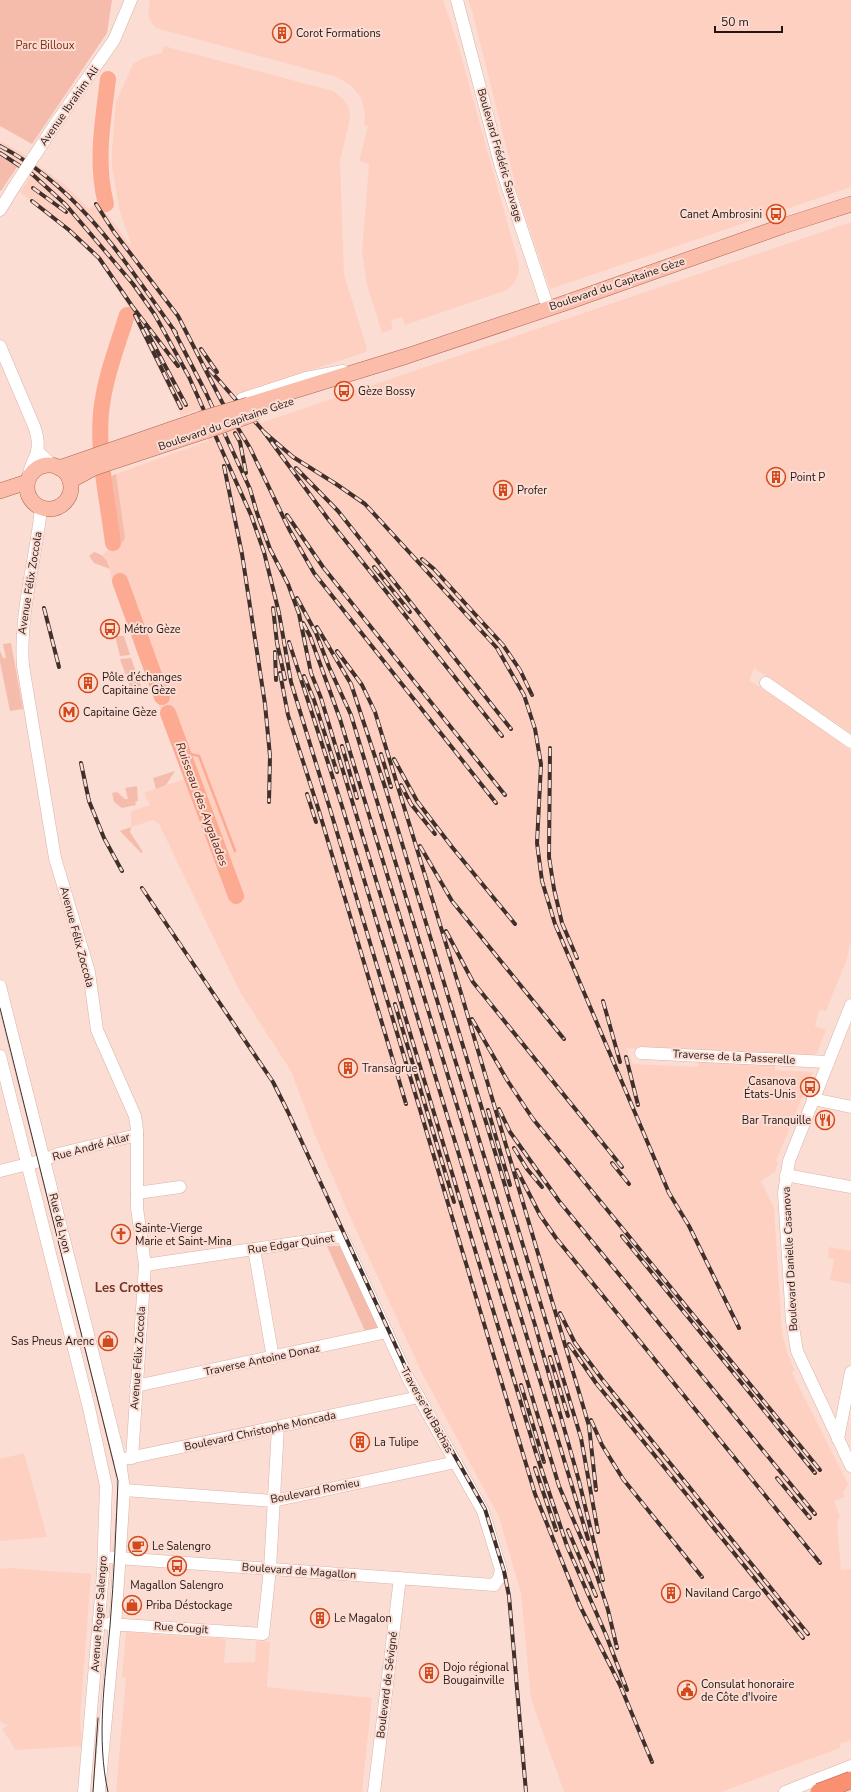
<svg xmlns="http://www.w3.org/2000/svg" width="851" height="1792" font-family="'Nunito Sans',sans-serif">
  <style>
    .built { fill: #fed0c2 }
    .green { fill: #f6bcab }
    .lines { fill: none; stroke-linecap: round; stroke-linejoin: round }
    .stream { stroke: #fcaa91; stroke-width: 2.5 }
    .river { stroke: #fcaa91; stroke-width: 16 }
    .minor-casing { stroke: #d8b3a8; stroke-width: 13 }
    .major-casing { stroke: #ad6550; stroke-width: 16 }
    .minor { stroke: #fff; stroke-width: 12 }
    .major { stroke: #fbbcaa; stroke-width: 15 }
    .tram { stroke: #3f302b; stroke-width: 1 }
    .rail-casing { stroke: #3f302b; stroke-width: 4 }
    .rail { stroke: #fbddd4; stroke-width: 2.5; stroke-dasharray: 8; stroke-linecap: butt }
    .minor-bridge-casing { stroke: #d8b3a8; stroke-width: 13; stroke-linecap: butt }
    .major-bridge-casing { stroke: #ad6550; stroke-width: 16; stroke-linecap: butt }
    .highway-bridge-casing { stroke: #ad6550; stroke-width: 18; stroke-linecap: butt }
    .minor-bridge { stroke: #fff; stroke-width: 12 }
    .major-bridge { stroke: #fbbcaa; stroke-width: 15 }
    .highway-bridge { stroke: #f89071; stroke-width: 17 }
    .labels { text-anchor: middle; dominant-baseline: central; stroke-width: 4; stroke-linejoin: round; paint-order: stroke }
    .poi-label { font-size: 11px; fill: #231612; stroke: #fbddd4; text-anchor: start }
    .park-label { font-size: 11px; fill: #832b0d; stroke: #fbddd4 }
    .street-label { font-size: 11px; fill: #231612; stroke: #fbddd4 }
    .water-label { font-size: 12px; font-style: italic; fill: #5c1e0a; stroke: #fbddd4 }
    .quarter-label { font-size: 13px; font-weight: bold; fill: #76331f; stroke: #fbddd4 }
  </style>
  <rect width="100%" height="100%" fill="#fbddd4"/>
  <g class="built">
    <polygon points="150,0 443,0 457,41 519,265 518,276 514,283 507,290 405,325 402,317 391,320 393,329 382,333 367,285 362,252 369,164 359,161 368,126 364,125 365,113 361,98 352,86 337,77 156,28 151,22 148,14"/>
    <polygon points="468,0 851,0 851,187 550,289 515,187 516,187 473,14"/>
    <polygon points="164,46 333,91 343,99 349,108 350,119 340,160 344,275 367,348 366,352 238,394 261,423 851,222 851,733 754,668 749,680 814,723 851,751 851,939 847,959 826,1011 819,1010 815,1026 826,1030 817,1053 809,1058 626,1048 633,1064 698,1067 699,1059 775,1063 775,1070 813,1072 776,1161 778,1162 775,1172 761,1181 774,1208 782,1333 788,1355 795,1371 791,1371 848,1484 843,1493 845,1497 834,1501 840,1517 837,1523 841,1570 851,1569 851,1740 841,1743 840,1748 721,1792 564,1792 531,1699 521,1593 499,1517 421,1371 347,1210 315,1135 291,1071 240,992 159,824 153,820 131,827 131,811 150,805 144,793 187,778 133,639 111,577 109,563 101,556 108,550 107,545 119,544 124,541 116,474 210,440 197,410 181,416 129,308 105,268 95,256 61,225 20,192 30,177 0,156 0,141 22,153 64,184 89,209 98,202 132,247 120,212 112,167 112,149 116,102 133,64 143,58 162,53"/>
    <polygon points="829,1247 851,1251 851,1284 830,1280 834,1259 828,1258"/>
    <polygon points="24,1453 47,1537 0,1541 0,1459"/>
    <polygon points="9,1568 91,1574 80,1718 82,1746 16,1750 2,1729 8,1725 8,1724 3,1724 0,1720 0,1569"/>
    <polygon points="126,1632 226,1639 224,1663 255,1662 256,1641 270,1642 267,1687 372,1698 362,1792 116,1792 126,1678 122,1677"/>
  </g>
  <g class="green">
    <polygon points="0,0 112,0 107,33 32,144 0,126"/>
    <polygon points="0,156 17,167 1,191 0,190"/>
    <polygon points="116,474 125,538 124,541 119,544 111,476"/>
    <path d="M94,552C102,553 108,561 110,569L94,563L89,556Z"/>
    <polygon points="115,636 124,636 130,655 120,656"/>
    <polygon points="11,643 23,709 10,711 0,662 0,651 3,658 6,658 3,644"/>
    <polygon points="131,658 143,692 133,695 120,659"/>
    <polygon points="175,771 166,785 156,789 153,778"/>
    <polygon points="137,786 138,801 135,802 136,805 122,808 114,802 112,793 117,792 125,799 128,799 125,788"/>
    <polygon points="131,827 130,832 143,852 141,853 120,831"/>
    <polygon points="327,1246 342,1246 379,1327 365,1331"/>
  </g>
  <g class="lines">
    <polyline class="stream" points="179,742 190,754 199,756 235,851"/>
    <g class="river">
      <path d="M106,204C95,162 103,121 108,79"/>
      <path d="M113,543C108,501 97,456 101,413C104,380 117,347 127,315"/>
      <polyline points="120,581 162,697"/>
      <polyline points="168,713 236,896"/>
    </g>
    <defs>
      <g id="minor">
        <polyline points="457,0 501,167 548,308"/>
        <polyline points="54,126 114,40 131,0"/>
        <polyline points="0,210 14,187"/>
        <path d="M0,346L34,426C37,434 39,443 37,452C34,462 29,467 28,479"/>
        <polyline points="242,399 306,378 343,371"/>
        <polyline points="37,451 53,466"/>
        <path d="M41,508C36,560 19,613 23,666L55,858L89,972L97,1030L135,1116L137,1130V1208L145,1265L132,1458"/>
        <polyline points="766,683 851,742"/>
        <polyline points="0,986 120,1461 124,1490 116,1612 99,1792"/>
        <polyline points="851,1005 789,1161 784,1193 792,1321 797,1351 851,1466"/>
        <polyline points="641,1053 828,1062"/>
        <polyline points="0,1056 89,1408 106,1486 103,1573 84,1792"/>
        <polyline points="813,1099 851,1107"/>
        <polyline points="0,1171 44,1160 58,1154 137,1135"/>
        <polyline points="786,1175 851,1187"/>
        <polyline points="137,1193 180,1187"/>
        <polyline points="254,1249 273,1358"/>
        <polyline points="136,1386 387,1332"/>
        <polyline points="838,1439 851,1372"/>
        <polyline points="124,1459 419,1397"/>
        <polyline points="124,1490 273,1501 456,1462"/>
        <polyline points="104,1557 494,1585 499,1578 501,1570 483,1511 409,1380 342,1236 145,1265"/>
        <polyline points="108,1624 263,1634 270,1569 278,1427"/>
        <polyline points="374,1792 400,1578"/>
        <polyline points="785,1792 851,1766"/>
      </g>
      <g id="major">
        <polyline points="248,405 407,356 568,302 783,226 851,204"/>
        <circle cx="49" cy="487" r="22"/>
        <polyline points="59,468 201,419"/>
        <polyline points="70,481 94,468 206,431"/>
        <polyline points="0,491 27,482"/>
      </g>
    </defs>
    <use href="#minor" class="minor-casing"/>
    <use href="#major" class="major-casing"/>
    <use href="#minor" class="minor"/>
    <use href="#major" class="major"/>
    <g class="tram">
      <path d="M0,1008L118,1481C116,1529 114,1578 110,1626C105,1680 96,1738 108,1792"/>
      <polyline points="93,1792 98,1718"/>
    </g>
    <defs>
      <g id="rail">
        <path d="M0,146C80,188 125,262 176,333"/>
        <polyline points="0,153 32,174 66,205 133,284 155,315 189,377 251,515 264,552 279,613 291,682 330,809 535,1494 580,1606 620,1685 652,1762"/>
        <polyline points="33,188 66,212"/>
        <polyline points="32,201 69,230 99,258 132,306 178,366"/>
        <polyline points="96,204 114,232 178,316 222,402 250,448 289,529 314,573 496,803"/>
        <polyline points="135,315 181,408"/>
        <polyline points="145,328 186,405"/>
        <polyline points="173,329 206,393 250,489 257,513 270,549 288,584 299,614 311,673 321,698 559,1486 596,1573 608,1610 617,1648"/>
        <polyline points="201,349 217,372"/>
        <polyline points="209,369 264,432 328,519 502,736"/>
        <polyline points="264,432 293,457 336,484 365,504 497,648 524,695 535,729 541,764 537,843 542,881 555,924 669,1193 689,1226 739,1328"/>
        <polyline points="235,433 240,442 246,473"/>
        <polyline points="224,466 242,554 265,704 270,756 269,802"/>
        <polyline points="296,468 338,511 511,729"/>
        <polyline points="287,515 323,567 505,795"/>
        <polyline points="422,559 434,569 503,645 520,670 532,695"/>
        <polyline points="374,567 410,612"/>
        <polyline points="297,598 316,633 329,667 351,715 535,1325 579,1481 603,1580"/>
        <polyline points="44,608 59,667"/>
        <polyline points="273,608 277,643 285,679"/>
        <polyline points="303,623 310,636 340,719 588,1539"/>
        <polyline points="317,627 351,684 386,790 581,1438 598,1532"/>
        <polyline points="289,642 342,806 535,1450 567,1546 606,1635 627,1690"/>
        <polyline points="337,651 362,685 375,712 461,993 589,1426 596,1490"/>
        <polyline points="275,652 276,680"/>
        <polyline points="280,673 288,715 319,811 406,1104"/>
        <polyline points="304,676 314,700 337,772"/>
        <polyline points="342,746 357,798"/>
        <polyline points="550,748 549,857 554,889 562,923 577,958"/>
        <polyline points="381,754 391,787"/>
        <polyline points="394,759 417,801 452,847 515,924"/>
        <polyline points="81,763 89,801 104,838 122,871"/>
        <polyline points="401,785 411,804 435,834"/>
        <polyline points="307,794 316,822"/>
        <polyline points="420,846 452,901 564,1039"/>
        <polyline points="142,888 273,1082 288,1112 411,1379 485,1509 504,1571 509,1596 526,1792"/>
        <polyline points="446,931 473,982 622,1167"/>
        <polyline points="603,1001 620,1062"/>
        <polyline points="395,1004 454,1202"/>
        <polyline points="472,1019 507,1080 533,1119 820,1470"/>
        <polyline points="626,1057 638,1105"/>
        <polyline points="499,1109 510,1132 559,1201 815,1514"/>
        <polyline points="488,1110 510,1185"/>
        <polyline points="514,1148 527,1169 542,1187"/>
        <polyline points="612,1163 629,1184"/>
        <polyline points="517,1170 540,1215 556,1238 820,1563"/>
        <polyline points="622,1236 815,1473"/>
        <polyline points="560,1313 575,1343 602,1379 808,1634"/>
        <polyline points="569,1344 596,1383 803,1638"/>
        <polyline points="550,1357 568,1416"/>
        <polyline points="521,1385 544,1462"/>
        <polyline points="591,1420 602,1445 623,1479 702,1577"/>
        <polyline points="535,1468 556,1530"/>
        <polyline points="777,1478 810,1518"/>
        <polyline points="568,1530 596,1596"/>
      </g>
    </defs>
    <use href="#rail" class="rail-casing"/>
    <use href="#rail" class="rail"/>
    <defs>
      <polyline id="minor-bridge" points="14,187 54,126"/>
      <g id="major-bridge">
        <polyline points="201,419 248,405"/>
        <polyline points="206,431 254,414"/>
      </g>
      <polyline id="highway-bridge" points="819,1792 851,1780"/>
    </defs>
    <use href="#minor-bridge" class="minor-bridge-casing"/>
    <use href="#major-bridge" class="major-bridge-casing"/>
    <use href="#highway-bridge" class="highway-bridge-casing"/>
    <use href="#minor-bridge" class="minor-bridge"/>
    <use href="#major-bridge" class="major-bridge"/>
    <use href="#highway-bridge" class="highway-bridge"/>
  </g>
  <defs>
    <symbol id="building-ring" viewBox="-11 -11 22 22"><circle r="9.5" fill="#fbddd4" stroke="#d24a1c" stroke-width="1.5"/><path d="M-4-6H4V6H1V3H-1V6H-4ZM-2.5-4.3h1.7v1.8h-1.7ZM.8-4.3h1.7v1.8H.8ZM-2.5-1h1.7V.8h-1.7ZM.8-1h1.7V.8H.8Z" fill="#d24a1c"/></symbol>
    <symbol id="bus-ring" viewBox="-11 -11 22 22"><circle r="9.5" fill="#fbddd4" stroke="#d24a1c" stroke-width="1.5"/><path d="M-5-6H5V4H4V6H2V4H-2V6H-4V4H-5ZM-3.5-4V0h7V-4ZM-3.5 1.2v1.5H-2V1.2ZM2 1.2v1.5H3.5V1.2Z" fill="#d24a1c"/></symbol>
    <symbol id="metro-ring" viewBox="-11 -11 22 22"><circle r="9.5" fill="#fbddd4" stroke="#d24a1c" stroke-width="1.5"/><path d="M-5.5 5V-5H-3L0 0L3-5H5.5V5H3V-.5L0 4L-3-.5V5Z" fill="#d24a1c"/></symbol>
    <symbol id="restaurant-ring" viewBox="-11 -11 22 22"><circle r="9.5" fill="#fbddd4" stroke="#d24a1c" stroke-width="1.5"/><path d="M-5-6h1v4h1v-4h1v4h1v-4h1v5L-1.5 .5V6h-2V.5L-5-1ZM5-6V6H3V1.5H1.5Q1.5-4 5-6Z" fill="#d24a1c"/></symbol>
    <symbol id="church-ring" viewBox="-11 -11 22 22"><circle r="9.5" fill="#fbddd4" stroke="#d24a1c" stroke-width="1.5"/><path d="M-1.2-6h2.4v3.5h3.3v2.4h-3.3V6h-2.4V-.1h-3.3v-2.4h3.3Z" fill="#d24a1c"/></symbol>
    <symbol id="shop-ring" viewBox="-11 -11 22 22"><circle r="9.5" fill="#fbddd4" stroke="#d24a1c" stroke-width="1.5"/><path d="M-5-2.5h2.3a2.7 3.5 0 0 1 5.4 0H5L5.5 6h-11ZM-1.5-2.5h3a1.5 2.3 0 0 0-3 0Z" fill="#d24a1c"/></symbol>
    <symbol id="cafe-ring" viewBox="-11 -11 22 22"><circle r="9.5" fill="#fbddd4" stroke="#d24a1c" stroke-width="1.5"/><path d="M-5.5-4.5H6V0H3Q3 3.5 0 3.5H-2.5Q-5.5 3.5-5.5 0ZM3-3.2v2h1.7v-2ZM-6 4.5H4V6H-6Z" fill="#d24a1c"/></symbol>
    <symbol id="civic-ring" viewBox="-11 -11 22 22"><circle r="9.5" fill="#fbddd4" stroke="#d24a1c" stroke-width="1.5"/><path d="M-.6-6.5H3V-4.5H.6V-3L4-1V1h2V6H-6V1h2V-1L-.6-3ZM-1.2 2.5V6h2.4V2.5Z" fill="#d24a1c"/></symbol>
  </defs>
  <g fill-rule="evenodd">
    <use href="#building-ring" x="271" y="22" width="22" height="22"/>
    <use href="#bus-ring" x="765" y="203" width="22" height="22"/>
    <use href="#bus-ring" x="333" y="380" width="22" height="22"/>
    <use href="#building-ring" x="765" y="466" width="22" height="22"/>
    <use href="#building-ring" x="492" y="479" width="22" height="22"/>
    <use href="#bus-ring" x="99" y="618" width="22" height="22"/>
    <use href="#building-ring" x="77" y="672" width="22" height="22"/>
    <use href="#metro-ring" x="58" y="701" width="22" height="22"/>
    <use href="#building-ring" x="337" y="1057" width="22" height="22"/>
    <use href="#bus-ring" x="799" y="1076" width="22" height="22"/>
    <use href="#restaurant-ring" x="814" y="1109" width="22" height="22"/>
    <use href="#church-ring" x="110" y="1223" width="22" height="22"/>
    <use href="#shop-ring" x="97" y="1330" width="22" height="22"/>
    <use href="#building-ring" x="349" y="1431" width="22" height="22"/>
    <use href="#cafe-ring" x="127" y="1535" width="22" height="22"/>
    <use href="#bus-ring" x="166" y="1555" width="22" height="22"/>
    <use href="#building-ring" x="660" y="1582" width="22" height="22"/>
    <use href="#shop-ring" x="121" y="1594" width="22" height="22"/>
    <use href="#building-ring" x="309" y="1607" width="22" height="22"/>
    <use href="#building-ring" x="418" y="1662" width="22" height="22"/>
    <use href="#civic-ring" x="676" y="1679" width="22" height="22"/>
  </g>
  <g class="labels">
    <g class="poi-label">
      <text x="296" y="33">Corot Formations</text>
      <text x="762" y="214" text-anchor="end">Canet Ambrosini</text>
      <text x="358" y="391">Gèze Bossy</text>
      <text x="790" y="477">Point P</text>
      <text x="517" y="490">Profer</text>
      <text x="124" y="629">Métro Gèze</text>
      <text x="102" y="677">Pôle d’échanges<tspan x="102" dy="13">Capitaine Gèze</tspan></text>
      <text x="83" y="712">Capitaine Gèze</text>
      <text x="362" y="1068">Transagrue</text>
      <text x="796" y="1081" text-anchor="end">Casanova<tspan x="796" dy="13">États-Unis</tspan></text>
      <text x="811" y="1120" text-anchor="end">Bar Tranquille</text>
      <text x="135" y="1228">Sainte-Vierge<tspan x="135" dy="13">Marie et Saint-Mina</tspan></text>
      <text x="94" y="1341" text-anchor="end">Sas Pneus Arenc</text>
      <text x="374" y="1442">La Tulipe</text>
      <text x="152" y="1546">Le Salengro</text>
      <text x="177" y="1585" text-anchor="middle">Magallon Salengro</text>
      <text x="685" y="1593">Naviland Cargo</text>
      <text x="146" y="1605">Priba Déstockage</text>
      <text x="334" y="1618">Le Magalon</text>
      <text x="443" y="1667">Dojo régional<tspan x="443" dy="13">Bougainville</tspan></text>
      <text x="701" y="1684">Consulat honoraire<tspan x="701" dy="13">de Côte d'Ivoire</tspan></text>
    </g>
    <g class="park-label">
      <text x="45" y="45">Parc Billoux</text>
    </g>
    <g class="street-label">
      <text transform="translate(69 106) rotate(-55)">Avenue Ibrahim Ali</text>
      <text transform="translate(500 155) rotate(74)">Boulevard Frédéric Sauvage</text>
      <text transform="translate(617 284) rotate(-19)">Boulevard du Capitaine Gèze</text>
      <text transform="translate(226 424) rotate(-19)">Boulevard du Capitaine Gèze</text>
      <text transform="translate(30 583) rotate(-81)">Avenue Félix Zoccola</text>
      <text transform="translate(77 937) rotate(75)">Avenue Félix Zoccola</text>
      <text transform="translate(734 1057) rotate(3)">Traverse de la Passerelle</text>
      <text transform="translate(91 1147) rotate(-15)">Rue André Allar</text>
      <text transform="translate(60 1223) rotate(76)">Rue de Lyon</text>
      <text transform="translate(291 1244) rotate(-8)">Rue Edgar Quinet</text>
      <text transform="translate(790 1259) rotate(-93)">Boulevard Danielle Casanova</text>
      <text transform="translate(138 1358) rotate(-86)">Avenue Félix Zoccola</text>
      <text transform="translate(262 1360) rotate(-12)">Traverse Antoine Donaz</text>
      <text transform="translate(427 1410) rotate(61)">Traverse du Bachas</text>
      <text transform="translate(260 1431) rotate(-12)">Boulevard Christophe Moncada</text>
      <text transform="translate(315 1491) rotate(-11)">Boulevard Romieu</text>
      <text transform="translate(299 1571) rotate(4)">Boulevard de Magallon</text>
      <text transform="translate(99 1614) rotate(-86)">Avenue Roger Salengro</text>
      <text transform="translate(181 1628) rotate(4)">Rue Cougit</text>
      <text transform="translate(387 1685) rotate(-83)">Boulevard de Sévigné</text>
    </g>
    <g class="water-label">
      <text transform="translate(202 804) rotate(70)">Ruisseau des Aygalades</text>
    </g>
    <g class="quarter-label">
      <text x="129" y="1288">Les Crottes</text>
    </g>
  </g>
  <path d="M715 26v6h67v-6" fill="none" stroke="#231612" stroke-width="2"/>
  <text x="721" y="26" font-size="12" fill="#231612" stroke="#fbddd4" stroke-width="3" paint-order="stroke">50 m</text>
</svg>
